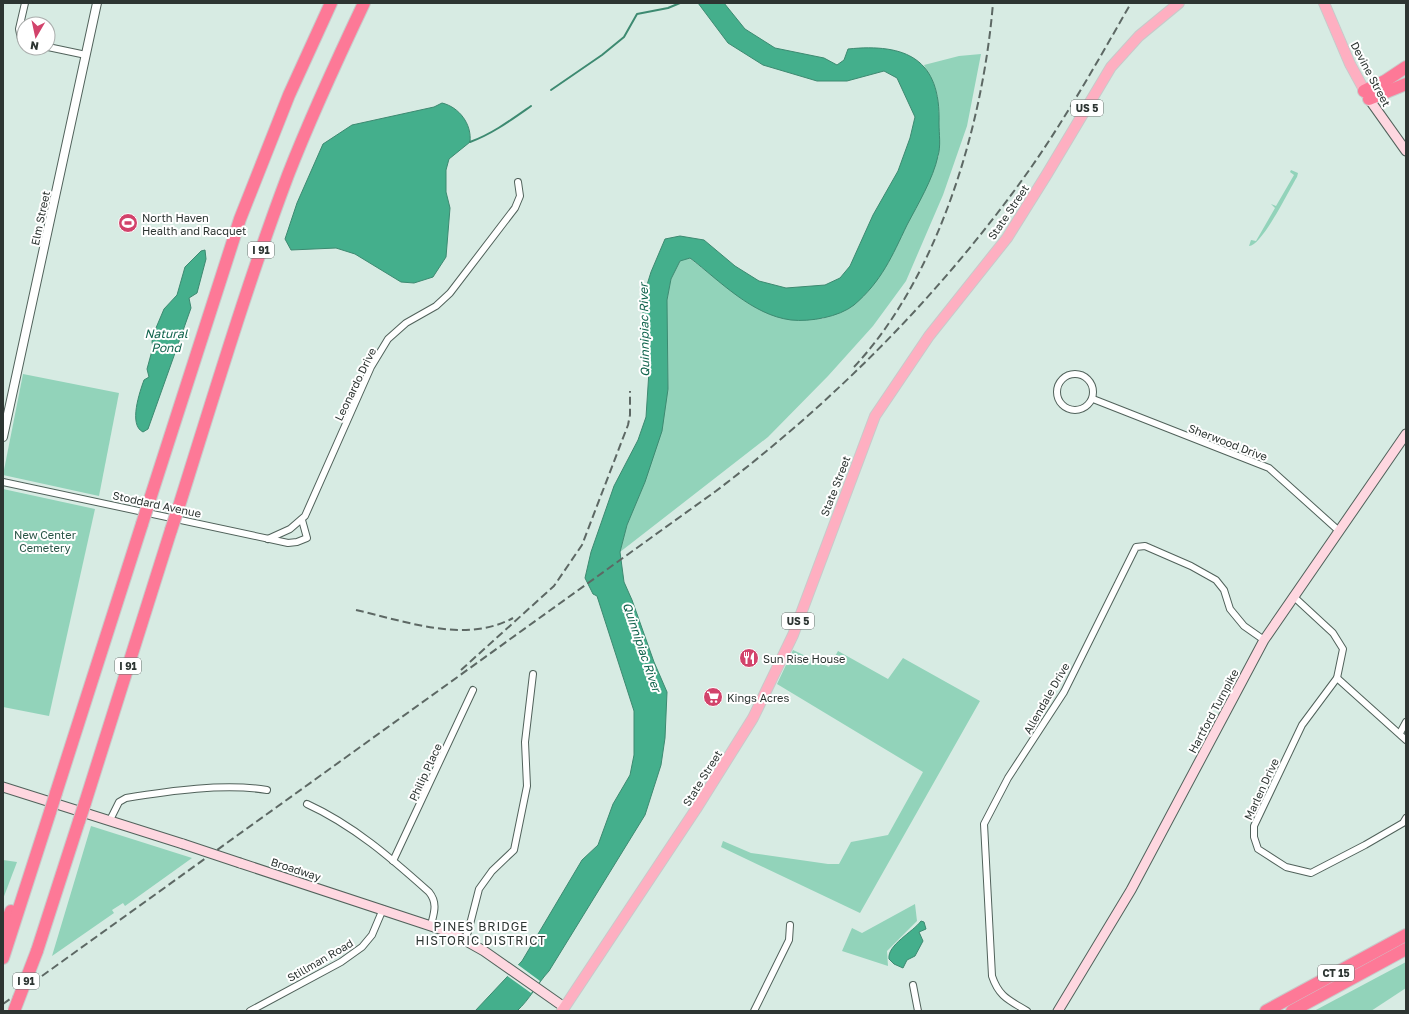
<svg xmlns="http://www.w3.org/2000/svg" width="1409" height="1014" font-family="'Golos Text',sans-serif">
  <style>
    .green { fill: #92d3ba }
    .water { fill: #44af8c; stroke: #3d8a71 }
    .pier { fill: #d7ebe3 }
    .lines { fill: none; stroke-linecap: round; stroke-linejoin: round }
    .stream { stroke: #3d8a71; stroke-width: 2 }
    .minor-casing { stroke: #51625b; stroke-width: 8 }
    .tertiary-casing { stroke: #51625b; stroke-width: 10 }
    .secondary-casing { stroke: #51625b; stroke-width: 11 }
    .primary-casing { stroke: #c8caca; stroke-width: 12 }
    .motorway-casing { stroke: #c8caca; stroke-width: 14 }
    .minor { stroke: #fff; stroke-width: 6 }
    .tertiary { stroke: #fff; stroke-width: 8 }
    .secondary { stroke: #fed7e0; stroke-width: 9 }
    .primary { stroke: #feafc1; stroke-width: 10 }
    .motorway { stroke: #fd7997; stroke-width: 12 }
    .rail { stroke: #5d6864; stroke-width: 2; stroke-dasharray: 8 4; stroke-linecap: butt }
    .secondary-bridge-casing { stroke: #51625b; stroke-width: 11; stroke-linecap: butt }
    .motorway-bridge-casing { stroke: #c8caca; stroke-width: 14; stroke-linecap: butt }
    .secondary-bridge { stroke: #fed7e0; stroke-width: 9 }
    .motorway-bridge { stroke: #fd7997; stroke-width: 12 }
    .labels { text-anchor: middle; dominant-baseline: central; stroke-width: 4; stroke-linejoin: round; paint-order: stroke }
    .shield { fill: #fff; stroke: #6c7270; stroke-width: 1 }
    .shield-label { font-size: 10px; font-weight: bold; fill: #2d3532 }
    .street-label { font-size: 11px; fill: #2d3532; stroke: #fff }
    .poi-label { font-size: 11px; fill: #2d3532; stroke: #fff; text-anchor: start }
    .park-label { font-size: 11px; fill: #295546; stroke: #fff }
    .water-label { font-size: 12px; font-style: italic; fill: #11644d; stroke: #fff }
    .neighbourhood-label { font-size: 12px; letter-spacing: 1px; fill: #2d3532; stroke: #fff }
  </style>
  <rect width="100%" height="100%" fill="#d7ebe3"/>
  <g class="green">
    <polygon points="981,54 967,126 943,195 906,281 873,326 828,376 768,437 620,552 627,525 645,482 668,389 667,300 671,279 680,261 689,258 729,289 823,319 939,156 939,117 937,93 924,65 959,56"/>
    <path d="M1291,170L1298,173L1297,177C1289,190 1262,246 1249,246L1251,240L1256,241L1275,208L1271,204L1276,206L1294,175L1290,172Z"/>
    <polygon points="23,374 119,393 99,496 3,475"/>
    <polygon points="3,489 95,509 49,716 3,707"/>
    <polygon points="793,650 829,667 838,651 888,679 903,658 980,701 860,913 721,847 723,841 751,853 828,864 839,864 851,842 888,835 923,772 777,684"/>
    <polygon points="91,826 192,858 125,906 123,903 112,910 114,913 52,956"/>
    <polygon points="3,860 17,862 3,899"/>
    <polygon points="915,904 917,921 887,951 888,966 842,951 852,928 862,933"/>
    <polygon points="1406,962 1406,988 1371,1011 1314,1011"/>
  </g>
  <g class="water">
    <path d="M698,3H724L745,29L775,48L824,58L837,65L844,60L848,49C906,43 941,59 939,123C939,134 941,146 938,156C933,179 918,204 907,225C892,256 882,281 854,305C839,317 810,322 791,320C752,315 720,281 690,258L680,261L671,279L667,300L668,389L662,431L645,482L627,525L620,552L624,582L632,600L654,662L667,692L665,738L661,765L645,815L549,971C537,984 530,999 517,1011H475L522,961L582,860L598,845L613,804L630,775L634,755V711L597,596L593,594L585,578L591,552L614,486L638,440L646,417L649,371L643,313L646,288L651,272L665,239L680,236L704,240L735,266L759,281L786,288L825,285L840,278L850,266L873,215L898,171L910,138L915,117L897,78L884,71L847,81H817L763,65L728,43Z"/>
    <path d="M442,103C459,107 472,124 470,142L449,159L446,170V192L450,208L446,257L433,277L414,283L401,282L355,254L336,248L291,250L285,239L297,203L323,144L352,125L434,107Z"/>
    <path d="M205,250L206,259L197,293L189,298L191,308L148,429L143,432C128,425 140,391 144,380L149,377L147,369L153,347L152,342L153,335L164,309L177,295L185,267L201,251Z"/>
    <path d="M921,921L924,922L926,929L919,932L923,941L915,956L907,960L903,968L894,964L889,959C887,945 913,932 921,921Z"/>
  </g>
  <polygon class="pier" points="517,964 540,981 531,993 506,975"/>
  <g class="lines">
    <g class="stream">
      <polyline points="551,90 602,55 624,37 637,14 668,8 680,3"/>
      <path d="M470,142C492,134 511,120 531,106"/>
    </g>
    <defs>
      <g id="minor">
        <polyline points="24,41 21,39 19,29 25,3"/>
        <polyline points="48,47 86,55"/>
        <circle cx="1075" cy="392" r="18"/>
        <polyline points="1093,399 1269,468 1339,531"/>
        <polyline points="3,482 288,543 297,542 307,538 302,520"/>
        <polyline points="268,539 290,529 305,516 371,367 388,339 406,323 436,306 450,293 515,208 520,196 518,182"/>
        <polyline points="1293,596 1333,633 1343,649 1337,678 1302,725 1254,826 1254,837 1258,849 1286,867 1311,873 1365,845 1403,823 1406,818"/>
        <polyline points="1337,678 1406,740"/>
        <polyline points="1400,733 1406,722"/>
        <path d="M307,804C353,825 391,858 429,892C438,903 434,913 431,925"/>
        <path d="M110,820L119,802L126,798C169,791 224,783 267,790"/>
        <polyline points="393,861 473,690"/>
        <polyline points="464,939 468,932 479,889 492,871 514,850 527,786 525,742 533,674"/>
        <polyline points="913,985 918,1011"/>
        <polyline points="250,1011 341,962 362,947 372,935 383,909"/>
        <polyline points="754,1011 789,940 790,925"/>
        <path d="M1027,1011C1009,1000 999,997 992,976L984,824L1008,778L1064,692L1136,547L1145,546L1191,566L1216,580L1224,590L1230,609L1244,626L1264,640"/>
      </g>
      <polyline id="tertiary" points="3,437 97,3"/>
      <g id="secondary">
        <polyline points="1369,99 1406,151"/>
        <polyline points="3,787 183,844"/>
        <polyline points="240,863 452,933 484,951 564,1007"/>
        <polyline points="1058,1011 1131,890 1264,640 1406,434"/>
      </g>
      <g id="primary">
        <polyline points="1324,3 1350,64 1368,97"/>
        <polyline points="562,1011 696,809 753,718 793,635 875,416 929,336 1007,238 1047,174 1111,67 1139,36 1179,3"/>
      </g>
      <g id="motorway">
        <polyline points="1364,91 1385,81 1406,67"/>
        <polyline points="1369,99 1406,84"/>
        <polyline points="150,499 240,219 289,95 331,3"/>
        <path d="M179,506C214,395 247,284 288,175C311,116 337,60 364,3"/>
        <polyline points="56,793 142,524"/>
        <polyline points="85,803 171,530"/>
        <polyline points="3,930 11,911"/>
        <polyline points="37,951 79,821"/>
        <polyline points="3,958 50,812"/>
        <polyline points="1266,1011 1406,935"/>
        <polyline points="1292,1011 1406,949"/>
      </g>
    </defs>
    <use href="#minor" class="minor-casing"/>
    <use href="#tertiary" class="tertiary-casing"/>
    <use href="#secondary" class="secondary-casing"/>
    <use href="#primary" class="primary-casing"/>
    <use href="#motorway" class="motorway-casing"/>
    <use href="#minor" class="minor"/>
    <use href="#tertiary" class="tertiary"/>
    <use href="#secondary" class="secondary"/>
    <use href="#primary" class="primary"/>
    <use href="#motorway" class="motorway"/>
    <g class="rail">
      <path d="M854,367C939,276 983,125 993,3"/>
      <path d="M356,610C405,621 465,644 513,618"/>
      <polyline points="461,670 554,586 582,545 628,425 630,415 630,391"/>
      <path d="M3,1004L716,491C836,400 942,293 1030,169C1067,116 1099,59 1131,3"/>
    </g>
    <defs>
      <polyline id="secondary-bridge" points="183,844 240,863"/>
      <g id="motorway-bridge">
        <polyline points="142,524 150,499"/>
        <polyline points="171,530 179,506"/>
        <polyline points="50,812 56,793"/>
        <polyline points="79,821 85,803"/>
        <polyline points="14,1011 37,951"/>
      </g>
    </defs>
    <use href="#secondary-bridge" class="secondary-bridge-casing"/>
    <use href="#motorway-bridge" class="motorway-bridge-casing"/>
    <use href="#secondary-bridge" class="secondary-bridge"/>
    <use href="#motorway-bridge" class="motorway-bridge"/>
  </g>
  <defs>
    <symbol id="stadium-disc" viewBox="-11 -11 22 22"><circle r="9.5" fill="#d2436b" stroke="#fff"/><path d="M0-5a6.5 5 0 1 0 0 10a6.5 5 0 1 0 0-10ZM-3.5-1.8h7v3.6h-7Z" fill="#fff"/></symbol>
    <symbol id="restaurant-disc" viewBox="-11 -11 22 22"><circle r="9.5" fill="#d2436b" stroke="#fff"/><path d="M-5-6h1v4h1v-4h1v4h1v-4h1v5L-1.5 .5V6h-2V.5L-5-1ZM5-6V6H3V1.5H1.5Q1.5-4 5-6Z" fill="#fff"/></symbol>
    <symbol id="supermarket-disc" viewBox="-11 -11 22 22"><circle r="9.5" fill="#d2436b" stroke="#fff"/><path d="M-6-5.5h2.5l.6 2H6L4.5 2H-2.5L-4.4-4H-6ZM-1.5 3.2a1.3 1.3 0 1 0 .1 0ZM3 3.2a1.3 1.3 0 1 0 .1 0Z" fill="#fff"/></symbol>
  </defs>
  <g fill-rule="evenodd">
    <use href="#stadium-disc" x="117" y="212" width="22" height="22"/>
    <use href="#restaurant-disc" x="738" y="647" width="22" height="22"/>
    <use href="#supermarket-disc" x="702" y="686" width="22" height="22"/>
  </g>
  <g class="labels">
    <g class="shield">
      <rect x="1071" y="100" width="32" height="16" rx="3"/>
      <rect x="248" y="242" width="26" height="16" rx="3"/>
      <rect x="782" y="613" width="32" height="16" rx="3"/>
      <rect x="115" y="658" width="26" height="16" rx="3"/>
      <rect x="1318" y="965" width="36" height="16" rx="3"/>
      <rect x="13" y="973" width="26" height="16" rx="3"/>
    </g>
    <g class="shield-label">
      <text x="1087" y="108">US 5</text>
      <text x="261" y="250">I 91</text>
      <text x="798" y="621">US 5</text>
      <text x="128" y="666">I 91</text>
      <text x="1336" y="973">CT 15</text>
      <text x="26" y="981">I 91</text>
    </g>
    <g class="street-label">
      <text transform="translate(1371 74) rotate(62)">Devine Street</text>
      <text transform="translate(1008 212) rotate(-56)">State Street</text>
      <text transform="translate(40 218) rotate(-78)">Elm Street</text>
      <text transform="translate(355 384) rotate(-64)">Leonardo Drive</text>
      <text transform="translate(1228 442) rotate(21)">Sherwood Drive</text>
      <text transform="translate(835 486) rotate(-69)">State Street</text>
      <text transform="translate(157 504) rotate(12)">Stoddard Avenue</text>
      <text transform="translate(1046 698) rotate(-60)">Allendale Drive</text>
      <text transform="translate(1213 711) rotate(-62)">Hartford Turnpike</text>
      <text transform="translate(425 772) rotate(-65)">Philip Place</text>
      <text transform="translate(702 778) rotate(-58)">State Street</text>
      <text transform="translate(1261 789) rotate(-65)">Marlen Drive</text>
      <text transform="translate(296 869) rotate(18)">Broadway</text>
      <text transform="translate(320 960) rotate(-30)">Stillman Road</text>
    </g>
    <g class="poi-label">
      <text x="142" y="217">North Haven<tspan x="142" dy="13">Health and Racquet</tspan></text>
      <text x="763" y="658">Sun Rise House</text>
      <text x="727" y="697">Kings Acres</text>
    </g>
    <g class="park-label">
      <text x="45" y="534">New Center<tspan x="45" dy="13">Cemetery</tspan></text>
    </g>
    <g class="water-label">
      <text transform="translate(644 330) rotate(-91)">Quinnipiac River</text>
      <text x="166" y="333">Natural<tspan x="166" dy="14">Pond</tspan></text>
      <text transform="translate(642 647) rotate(71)">Quinnipiac River</text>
    </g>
    <g class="neighbourhood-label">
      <text x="481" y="926">PINES BRIDGE<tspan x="481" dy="14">HISTORIC DISTRICT</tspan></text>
    </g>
  </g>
  <rect width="1409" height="1014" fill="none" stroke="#2d3532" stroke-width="8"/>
  <g transform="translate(36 36) rotate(189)"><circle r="19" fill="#ffffff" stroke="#abaead"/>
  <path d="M0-3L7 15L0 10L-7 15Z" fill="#d2436b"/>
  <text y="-6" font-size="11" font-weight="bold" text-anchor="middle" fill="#2d3532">N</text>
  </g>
</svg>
